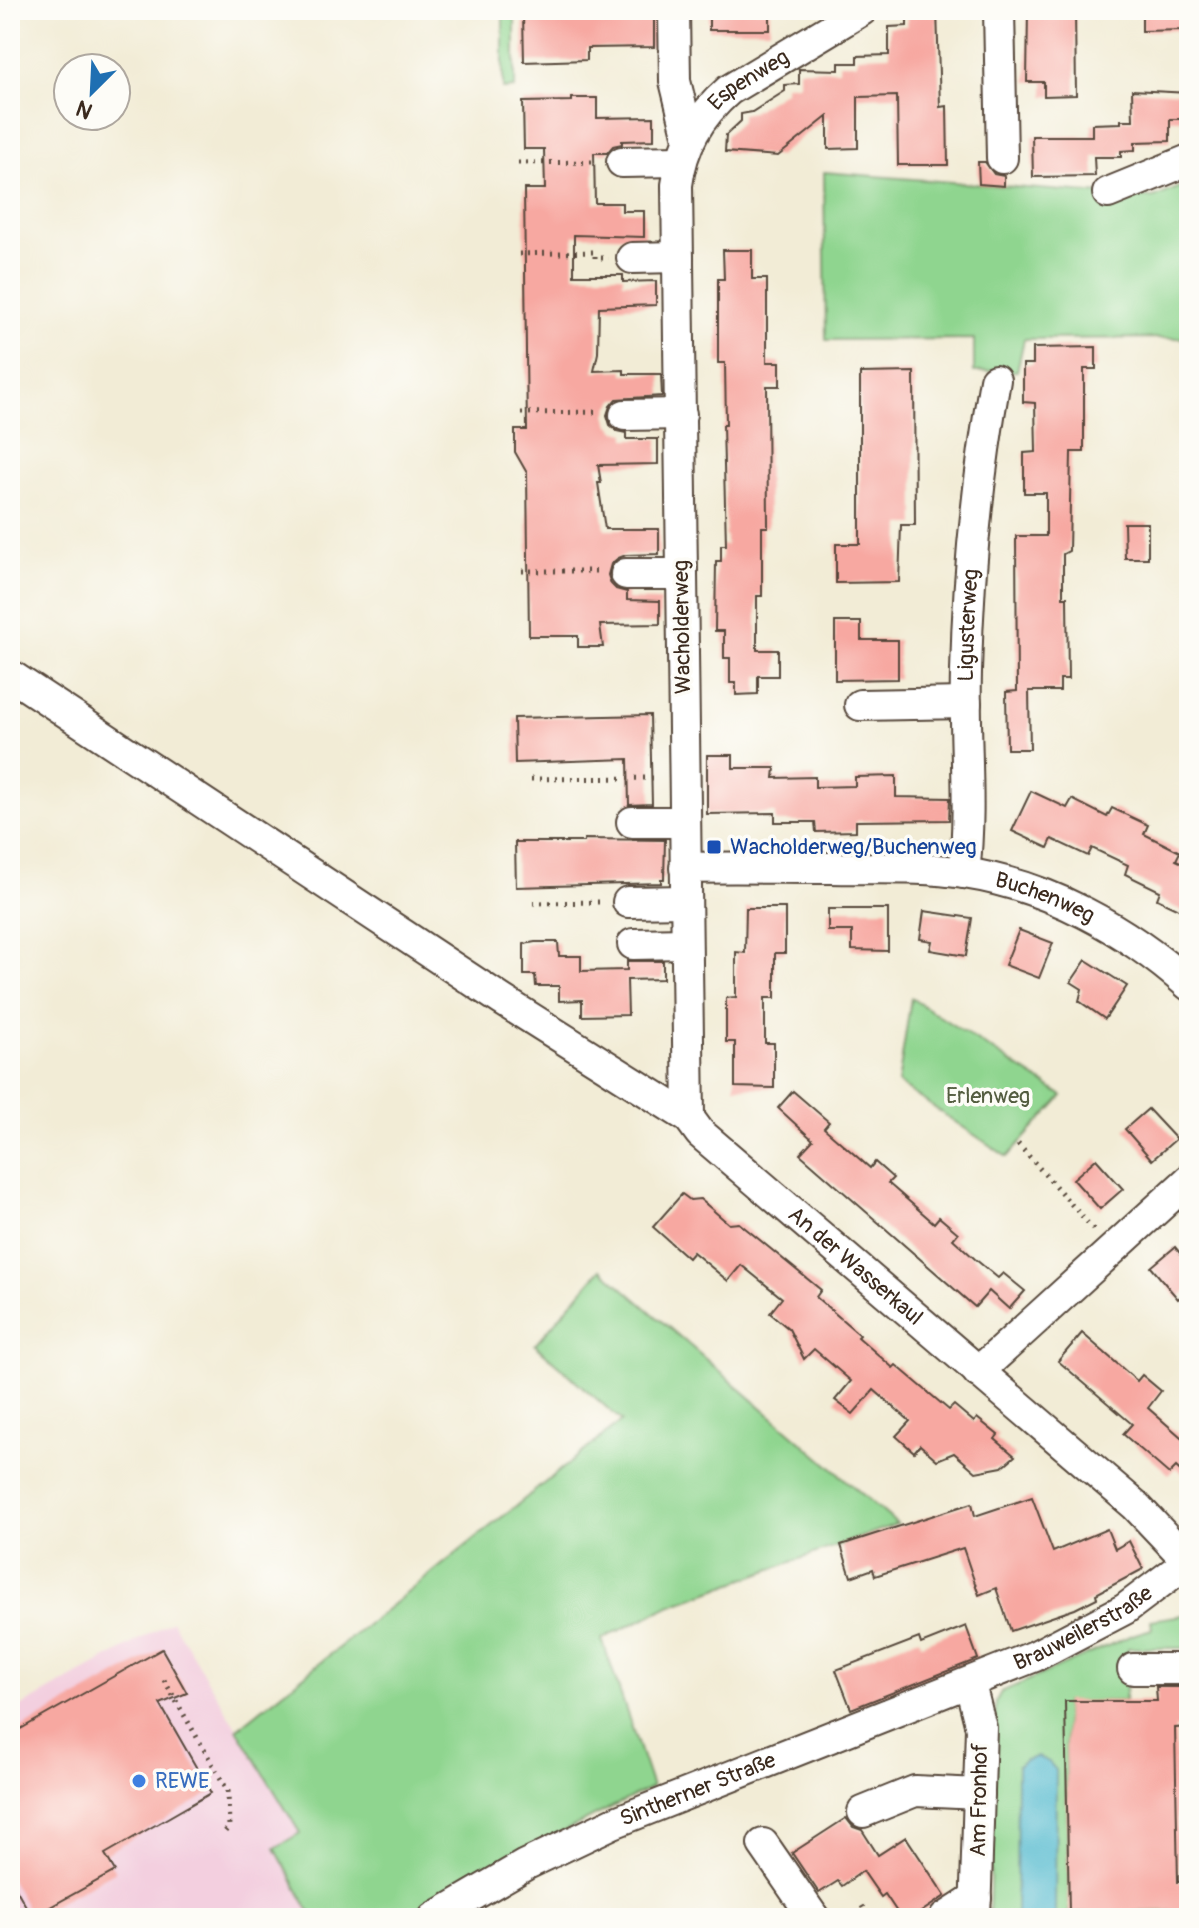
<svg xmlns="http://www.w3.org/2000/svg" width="1199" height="1928" font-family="Pangolin,sans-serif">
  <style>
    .built { fill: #f3cfdf }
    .green { fill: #8fd58f; stroke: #658056; stroke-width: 2 }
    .water { fill: #51b9cf; stroke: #467276; stroke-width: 2 }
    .building { fill: #f7a8a1 }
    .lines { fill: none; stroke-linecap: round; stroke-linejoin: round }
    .minor-casing { stroke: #56473a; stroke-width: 34 }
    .path { stroke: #56473a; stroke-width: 5; stroke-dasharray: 2 6; stroke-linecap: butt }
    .minor { stroke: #fff; stroke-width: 30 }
    .transit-dot { fill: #1a4fb4; stroke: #fdfcf7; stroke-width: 3 }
    .shop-dot { fill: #3f7fe0; stroke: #fdfcf7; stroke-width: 3 }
    .labels { text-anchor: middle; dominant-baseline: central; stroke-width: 7; stroke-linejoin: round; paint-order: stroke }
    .street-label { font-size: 22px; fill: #3b2a1e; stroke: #fdfcf7 }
    .transit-label { font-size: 22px; fill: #164399; stroke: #fdfcf7; text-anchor: start }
    .park-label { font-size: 22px; fill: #545d40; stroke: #fdfcf7 }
    .shop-label { font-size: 22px; fill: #366cbe; stroke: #fdfcf7; text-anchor: start }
  </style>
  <rect width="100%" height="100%" fill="#fdfcf7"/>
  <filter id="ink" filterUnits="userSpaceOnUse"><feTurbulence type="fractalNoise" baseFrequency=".0125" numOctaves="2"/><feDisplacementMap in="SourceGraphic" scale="16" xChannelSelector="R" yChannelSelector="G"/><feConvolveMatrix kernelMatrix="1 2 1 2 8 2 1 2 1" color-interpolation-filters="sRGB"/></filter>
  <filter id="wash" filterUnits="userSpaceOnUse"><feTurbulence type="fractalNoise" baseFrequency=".006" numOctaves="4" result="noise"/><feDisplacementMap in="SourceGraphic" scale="32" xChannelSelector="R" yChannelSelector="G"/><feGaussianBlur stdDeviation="1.8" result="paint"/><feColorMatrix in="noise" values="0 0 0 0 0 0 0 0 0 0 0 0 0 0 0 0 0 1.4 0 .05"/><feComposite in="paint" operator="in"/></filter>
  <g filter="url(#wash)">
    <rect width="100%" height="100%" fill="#f2ecd6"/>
    <polygon class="built" points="172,1621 300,1833 275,1848 313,1918 19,1918 10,1902 10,1713"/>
    <g class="green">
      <polygon points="503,10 515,10 515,88 503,89"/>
      <polygon points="824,172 1154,198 1189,183 1189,338 1024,339 1017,371 974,372 974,339 826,340"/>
      <polygon points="911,998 1063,1096 1007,1157 898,1083"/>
      <polygon points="601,1269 897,1524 669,1606 602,1639 652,1787 499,1864 409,1918 313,1918 275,1848 300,1833 237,1729 622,1421 535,1345"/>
      <polygon points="1189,1614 1189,1648 1128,1648 1125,1701 1065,1702 1069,1913 1189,1910 1189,1918 989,1918 996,1701 1001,1692 1135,1634 1152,1629 1151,1620"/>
    </g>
    <polygon class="water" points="1038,1757 1049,1762 1056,1770 1055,1918 1016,1918 1017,1767 1025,1760"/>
    <g id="blocks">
      <g class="building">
        <polygon points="585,10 619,10 619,18 654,18 654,47 587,48 587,60 524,62 523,14 585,14"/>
        <rect x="709" y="10" width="61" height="20"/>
        <polygon points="907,10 937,10 940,107 947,106 948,165 898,165 897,96 858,97 858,148 828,149 828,116 778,156 725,152 726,135 741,121 741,114 752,112 785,91 785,85 799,84 799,69 839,70 839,63 857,63 857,56 889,55 889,27 907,26"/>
        <polygon points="1028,10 1075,10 1076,95 1044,96 1044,82 1027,82"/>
        <polygon points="1142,10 1185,10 1182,30 1142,31"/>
        <polygon points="1132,90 1189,93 1189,119 1170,119 1170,141 1135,142 1135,150 1121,151 1121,157 1094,157 1095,176 1033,177 1032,136 1092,136 1092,124 1121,123 1121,120 1133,120"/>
        <polygon points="572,98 597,98 597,118 654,117 654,140 622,141 622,144 613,146 607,153 594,153 595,203 622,203 622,211 644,211 644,237 574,235 574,275 623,275 623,282 656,281 656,305 599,307 598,353 594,371 624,370 624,374 661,374 662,396 616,399 610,406 607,415 610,425 617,431 626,433 626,439 658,439 658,464 598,465 601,483 598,483 605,529 659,529 659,554 626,555 618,558 611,564 608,575 611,584 616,589 627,592 627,600 660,601 660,624 600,625 603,647 578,647 578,636 529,636 527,473 515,452 515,430 527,430 524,189 545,189 544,149 524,149 523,102 572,101"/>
        <polygon points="978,162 985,162 994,174 1004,176 1004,186 979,184"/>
        <polygon points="723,250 752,250 752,279 767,279 767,362 780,362 780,386 767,386 768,527 762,527 762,596 757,596 757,650 778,650 778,676 758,676 758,694 736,695 736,683 730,683 730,658 724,658 724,631 715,631 716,561 721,561 721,545 726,545 723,425 726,425 725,363 718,363 718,279 724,279"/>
        <polygon points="1096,347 1096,369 1084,369 1084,452 1071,452 1069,551 1063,554 1063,597 1067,597 1068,679 1060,679 1060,691 1029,691 1030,749 1007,749 1006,692 1017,691 1016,536 1046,536 1046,493 1024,493 1024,453 1036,452 1035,403 1023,402 1023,364 1033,364 1033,348"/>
        <polygon points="914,372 915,525 901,525 899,582 836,583 836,544 860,544 860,373"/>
        <polygon points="1124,523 1148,523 1148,558 1125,558"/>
        <polygon points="835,622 861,622 861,640 898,640 898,679 835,680"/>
        <polygon points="650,715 652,804 629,805 628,759 515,763 514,718"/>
        <polygon points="707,755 733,755 733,768 775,768 774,778 815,777 815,787 855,786 855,777 896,776 896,797 950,798 949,820 856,821 856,831 816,832 815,822 775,822 775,813 707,814"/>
        <polygon points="1031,791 1067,808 1072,799 1107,817 1112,808 1148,825 1144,834 1180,852 1176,860 1189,866 1189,914 1157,899 1160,891 1125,874 1128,865 1092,848 1088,856 1052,839 1048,848 1012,831"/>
        <polygon points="584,839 665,840 664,879 661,879 661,883 516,887 515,842 584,842"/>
        <polygon points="746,908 785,908 785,953 775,953 775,998 765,998 765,1043 774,1043 774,1088 735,1087 735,1042 726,1042 726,998 736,997 736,952 745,953"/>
        <polygon points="828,909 888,909 888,951 852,950 852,931 828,931"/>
        <polygon points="924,911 972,918 966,956 930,950 932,941 920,939"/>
        <polygon points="1019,930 1053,943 1039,978 1005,965"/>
        <polygon points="535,942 558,942 559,956 581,956 581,971 627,970 627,961 663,961 663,979 627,980 628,1015 582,1016 582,1000 559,1001 559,986 536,986 535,975 524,975 524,944"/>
        <polygon points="1086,960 1127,986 1105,1019 1079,1001 1082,989 1071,982"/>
        <polygon points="793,1091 829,1122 824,1128 870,1168 875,1162 893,1178 888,1183 934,1223 939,1217 958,1233 953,1239 975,1259 998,1278 1003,1273 1025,1291 1009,1309 989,1291 975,1307 800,1154 813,1140 778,1108"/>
        <polygon points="1148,1109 1176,1139 1152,1160 1125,1129"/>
        <polygon points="1096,1159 1123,1189 1100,1209 1073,1179"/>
        <polygon points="682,1194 690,1200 700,1199 729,1224 739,1223 821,1290 816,1297 860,1335 858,1337 893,1368 896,1365 949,1410 954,1405 974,1422 977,1418 998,1435 995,1439 1015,1456 1002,1467 976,1472 954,1453 937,1460 920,1445 914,1452 896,1436 910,1421 874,1390 853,1414 835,1400 851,1381 814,1349 804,1359 789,1329 770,1313 782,1298 741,1265 728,1281 693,1252 688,1258 653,1227"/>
        <polygon points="1175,1247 1189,1264 1189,1289 1178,1299 1151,1267"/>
        <polygon points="1082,1333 1137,1381 1142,1375 1161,1391 1148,1408 1189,1444 1189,1479 1176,1467 1169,1474 1123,1434 1132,1424 1058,1361"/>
        <polygon points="1032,1497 1053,1552 1107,1529 1115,1549 1129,1541 1143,1569 1096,1594 1097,1598 1075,1609 1011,1631 996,1588 979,1595 963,1548 875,1576 873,1569 851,1577 841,1545 972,1503 975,1516"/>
        <polygon points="966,1626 978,1659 851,1709 836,1670 919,1638 921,1644"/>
        <polygon points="162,1649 187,1693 160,1704 211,1793 105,1854 115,1871 32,1917 10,1878 10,1735"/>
        <polygon points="1156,1687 1189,1687 1189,1727 1175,1728 1178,1882 1189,1882 1189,1910 1069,1913 1065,1701 1157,1701"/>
        <polygon points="846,1818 853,1827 862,1830 878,1855 906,1837 945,1896 912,1918 901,1918 885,1894 881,1897 863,1871 842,1886 838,1881 819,1893 792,1853"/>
      </g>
    </g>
  </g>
  <g filter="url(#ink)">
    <use href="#blocks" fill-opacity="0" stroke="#56473a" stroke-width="2"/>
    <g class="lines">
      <defs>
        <g id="minor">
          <polyline points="674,10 675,81 689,138"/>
          <polyline points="999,10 1002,158"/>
          <polyline points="622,162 680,161"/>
          <polyline points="1108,193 1189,160"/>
          <polyline points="632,258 678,257"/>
          <polyline points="625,415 681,414"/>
          <polyline points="626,574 681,574"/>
          <path id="s1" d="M10,675L502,1000L689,1118L700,1133L1135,1505L1188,1561"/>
          <polyline points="860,705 966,703"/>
          <polyline points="632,822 684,822"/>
          <path id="s2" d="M685,868C733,867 782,868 831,868C875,869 920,866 964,873C1049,886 1126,929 1189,985"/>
          <path id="s3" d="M964,873C972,806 964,739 966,672C968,573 978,477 995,380"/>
          <polyline points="628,902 685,901"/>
          <polyline points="633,944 686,943"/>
          <path id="s4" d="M689,1118L677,185C682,146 699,116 729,90L862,10"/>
          <polyline points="978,1372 1189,1180"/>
          <polyline points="1133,1669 1189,1669"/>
          <polyline points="970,1684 981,1728 975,1918"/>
          <polyline points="863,1812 915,1791 979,1794"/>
          <polyline points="763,1844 814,1918"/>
          <path id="s5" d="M434,1918L525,1865L613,1823L1035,1656L1125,1609L1189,1561"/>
          <polyline points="945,1918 976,1898"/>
        </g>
      </defs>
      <use href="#minor" class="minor-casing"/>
      <g class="path">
        <polyline points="518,163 597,162"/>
        <polyline points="519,254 595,252 595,258 609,258"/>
        <polyline points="521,413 599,412"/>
        <polyline points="522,571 600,571"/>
        <polyline points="531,779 658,778"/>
        <polyline points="533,903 604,902"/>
        <polyline points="1018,1144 1094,1230"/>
        <polyline points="164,1680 228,1791 229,1827 223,1834"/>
        <polyline points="862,1906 869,1918"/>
        <polyline points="10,1916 11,1918"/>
      </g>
      <use href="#minor" class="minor"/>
    </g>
  </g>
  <rect class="transit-dot" x="706" y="839" width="16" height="16" rx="4"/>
  <circle class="shop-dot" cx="139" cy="1781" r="8"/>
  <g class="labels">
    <g class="street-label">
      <text stroke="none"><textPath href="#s4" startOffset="1066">Espenweg</textPath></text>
      <text stroke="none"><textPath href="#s3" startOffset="248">Ligusterweg</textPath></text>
      <text transform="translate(682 627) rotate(-91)">Wacholderweg</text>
      <text stroke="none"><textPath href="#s2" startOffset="364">Buchenweg</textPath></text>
      <text stroke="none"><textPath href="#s1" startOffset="1034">An der Wasserkaul</textPath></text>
      <text stroke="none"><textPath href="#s5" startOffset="712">Brauweilerstraße</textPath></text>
      <text stroke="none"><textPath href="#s5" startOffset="294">Sintherner Straße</textPath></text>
      <text transform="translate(979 1800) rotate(-89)">Am Fronhof</text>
    </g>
    <g class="transit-label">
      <text x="730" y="847">Wacholderweg/Buchenweg</text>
    </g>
    <g class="park-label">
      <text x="988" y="1096">Erlenweg</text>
    </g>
    <g class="shop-label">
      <text x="155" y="1781">REWE</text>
    </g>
  </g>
  <rect width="1199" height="1928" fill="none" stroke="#fdfcf7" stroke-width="40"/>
  <g transform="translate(92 92) rotate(204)"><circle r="38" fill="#fdfcf7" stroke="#afa8a0" stroke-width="2"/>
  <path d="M0-6L14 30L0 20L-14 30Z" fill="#1f6fb2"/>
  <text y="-12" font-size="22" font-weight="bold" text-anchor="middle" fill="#3b2a1e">N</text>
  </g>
</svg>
